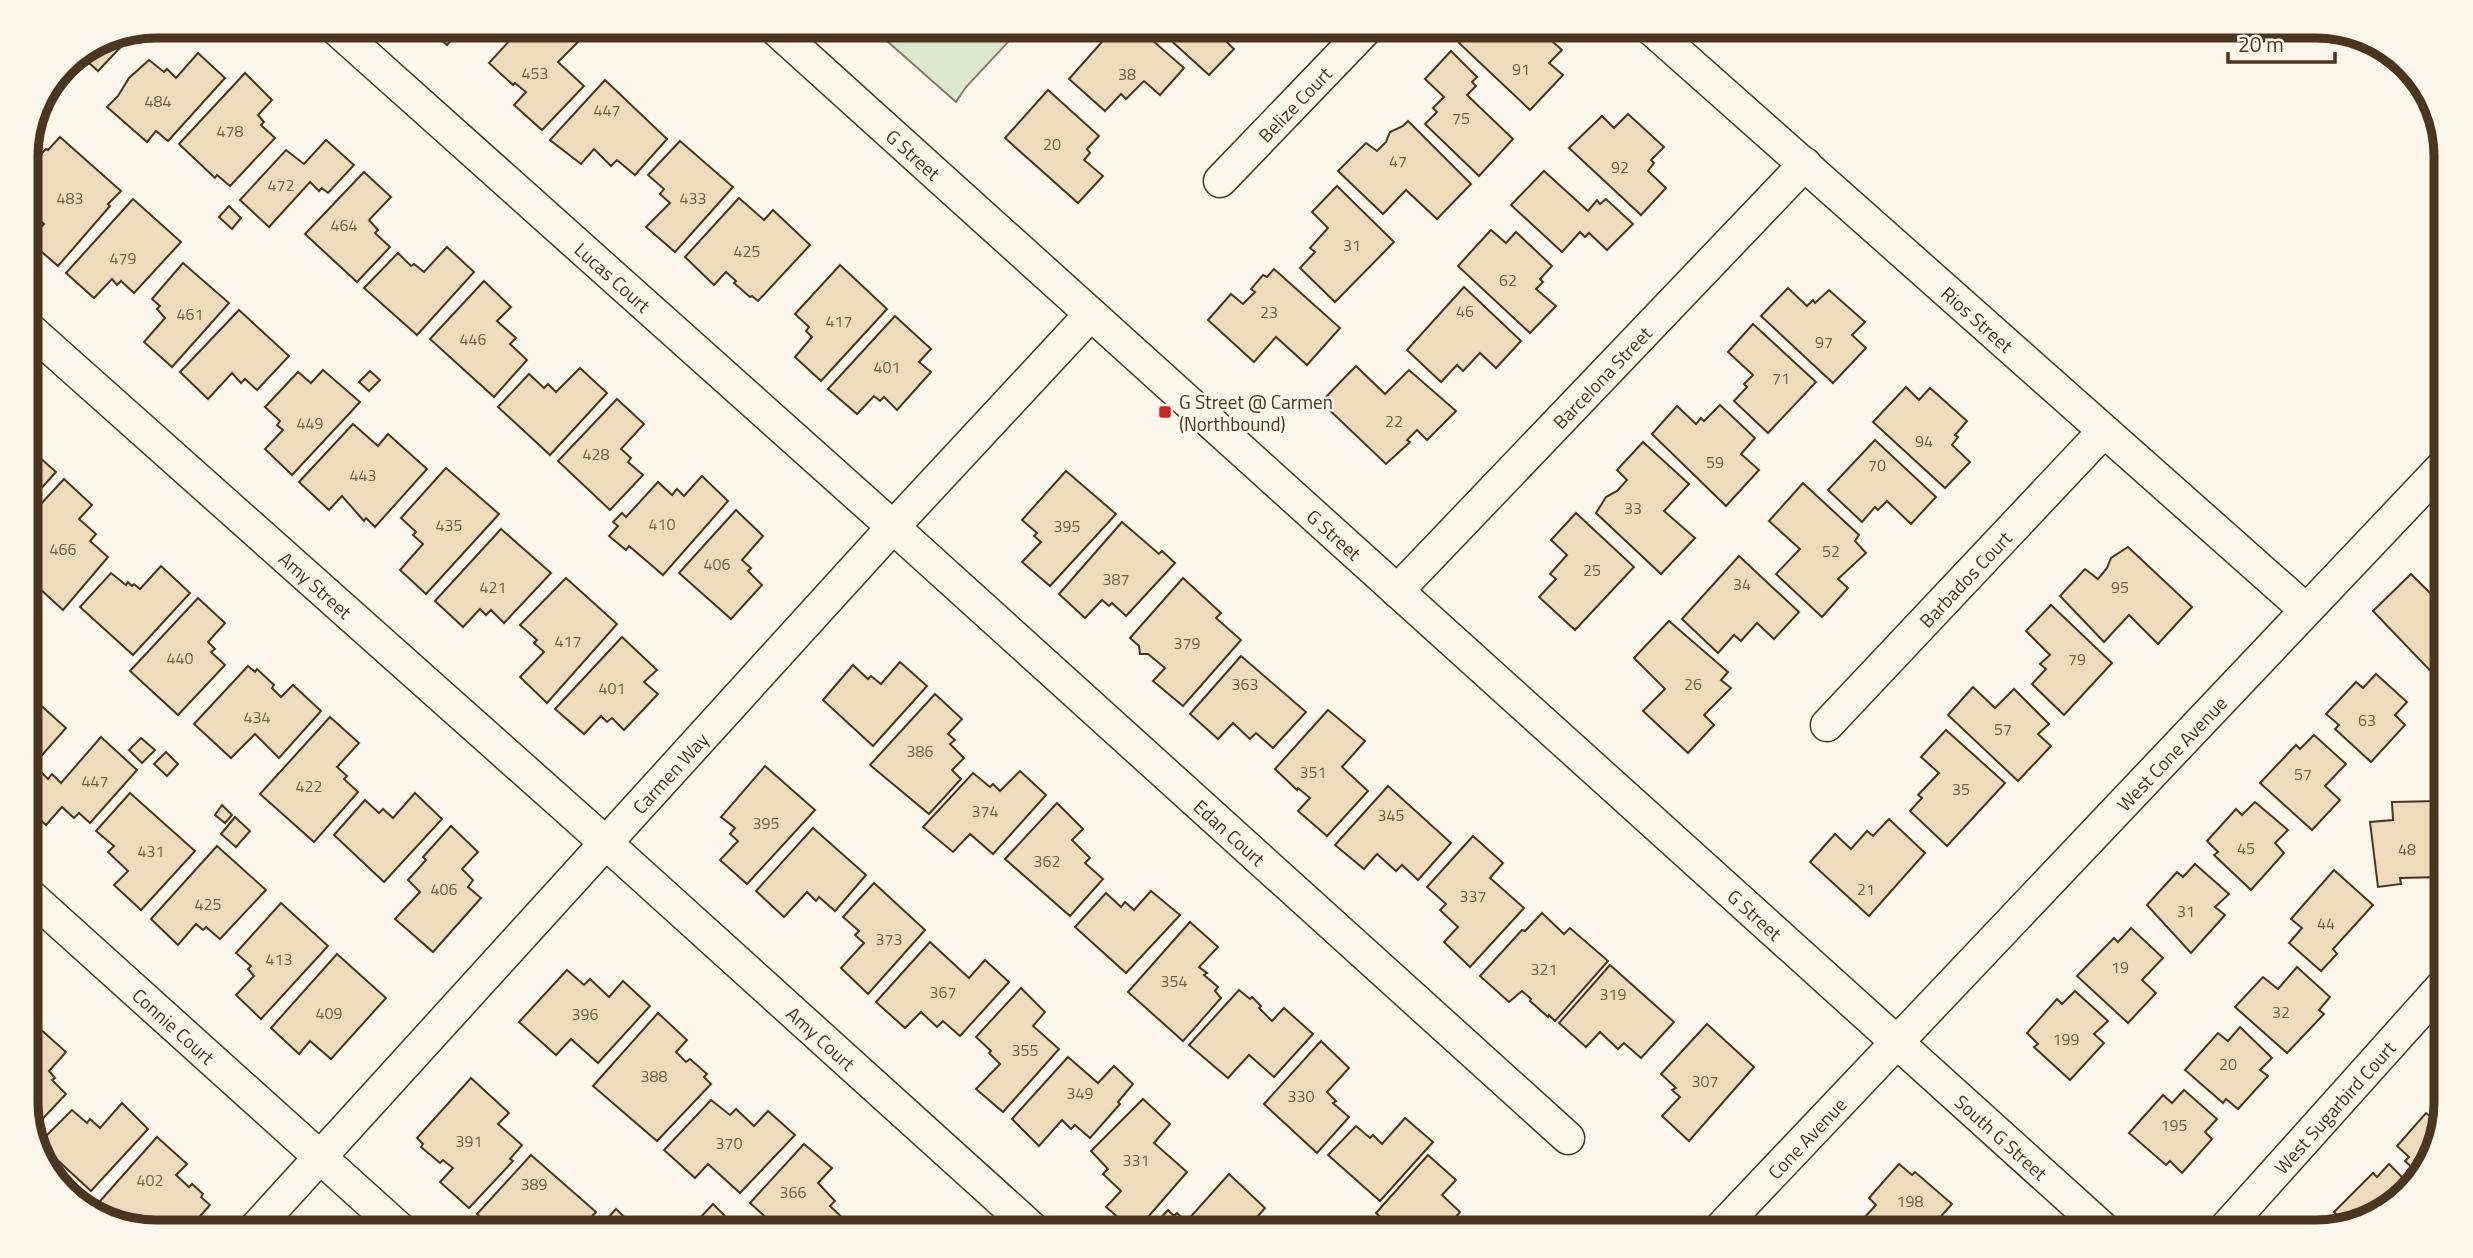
<svg xmlns="http://www.w3.org/2000/svg" width="2473" height="1258" font-family="'Titillium Web',sans-serif">
  <style>
    .green { fill: #dce7d0; stroke: #887966; stroke-width: 2 }
    .building { fill: #ecdcbc; stroke: #4a3520; stroke-width: 2 }
    .lines { fill: none; stroke-linecap: round; stroke-linejoin: round }
    .minor-casing { stroke: #4a3520; stroke-width: 35 }
    .minor { stroke: #fbf6e9; stroke-width: 32 }
    .poi-dot { fill: #c62828; stroke: #fbf6e9; stroke-width: 2.5 }
    .labels { text-anchor: middle; dominant-baseline: central; stroke-width: 5; stroke-linejoin: round; paint-order: stroke }
    .number-label { font-size: 16px; fill: #725f47 }
    .street-label { font-size: 19px; fill: #4a3520; stroke: #fbf6e9 }
    .poi-label { font-size: 19px; fill: #4a3520; stroke: #fbf6e9; text-anchor: start }
    .rim { fill: none; stroke: #4a3520; stroke-width: 9 }
  </style>
  <rect width="100%" height="100%" fill="#fbf6e9"/>
  <polygon class="green" points="870,26 1023,26 966,87 956,102"/>
  <g class="building">
    <polygon points="425,26 464,26 447,45"/>
    <polygon points="465,26 501,26 488,40 474,29 471,32"/>
    <polygon points="523,26 571,26 583,37 558,62 584,86 542,130 514,105 526,92 515,83 513,85 489,63"/>
    <polygon points="1116,26 1136,26 1184,68 1160,95 1144,81 1126,99 1121,94 1105,111 1069,79"/>
    <polygon points="1155,26 1220,26 1215,31 1234,49 1209,75"/>
    <polygon points="1475,26 1493,26 1502,35 1509,27 1513,30 1517,26 1535,26 1562,50 1549,63 1563,75 1530,110 1459,43"/>
    <polygon points="130,31 133,34 98,71 79,54 107,36"/>
    <polygon points="1451,51 1477,77 1472,82 1476,86 1467,95 1513,139 1479,176 1425,124 1437,112 1433,108 1444,97 1425,79"/>
    <polygon points="198,53 225,78 168,141 156,131 147,142 107,107 118,96 129,78 149,60 164,72 167,69 176,78"/>
    <polygon points="245,73 272,100 258,115 264,122 261,125 275,138 230,186 217,175 215,178 179,144"/>
    <polygon points="605,80 667,139 635,175 617,160 611,166 594,149 581,164 550,140"/>
    <polygon points="1048,90 1099,136 1087,149 1090,153 1084,160 1103,176 1078,203 1005,138"/>
    <polygon points="1628,114 1664,147 1651,160 1654,163 1648,171 1666,188 1641,215 1569,148 1602,116 1614,128"/>
    <polygon points="1408,121 1471,184 1437,219 1406,190 1383,214 1338,171 1366,143 1377,151 1386,142 1390,132 1403,126"/>
    <polygon points="60,137 121,191 108,204 110,206 58,266 28,240 44,224 27,209 27,163 37,152 40,155 46,149 48,150"/>
    <polygon points="326,140 354,165 328,193 322,188 319,191 310,182 269,227 240,200 286,150 304,164"/>
    <polygon points="680,141 733,187 675,252 646,227 670,203 660,194 664,189 648,175"/>
    <polygon points="1544,171 1588,211 1597,200 1600,204 1606,199 1633,224 1607,250 1589,233 1585,237 1580,232 1562,252 1511,205"/>
    <polygon points="364,172 391,197 369,220 378,230 375,233 390,247 357,282 305,234"/>
    <polygon points="1337,186 1394,242 1335,302 1300,268 1315,252 1310,248 1328,228 1312,212"/>
    <polygon points="739,198 764,220 773,210 810,245 758,301 752,296 750,297 734,283 736,281 726,272 714,285 685,257"/>
    <polygon points="133,199 181,242 134,293 121,281 117,285 112,279 94,298 66,273"/>
    <polygon points="229,206 241,218 232,229 219,217"/>
    <polygon points="1491,230 1506,243 1516,232 1552,266 1540,279 1543,282 1536,289 1556,306 1530,333 1458,266"/>
    <polygon points="447,247 474,272 417,335 364,288 398,253 411,266 414,264 424,272"/>
    <polygon points="183,263 229,303 172,367 144,342 165,318 157,309 160,306 152,299"/>
    <polygon points="840,265 887,309 821,381 795,357 812,337 806,331 809,327 795,314"/>
    <polygon points="1274,269 1340,328 1307,365 1276,337 1254,362 1208,320 1231,294 1243,304 1255,292 1251,289 1263,275 1267,277"/>
    <polygon points="484,281 511,307 497,321 516,338 510,344 527,360 494,397 430,339"/>
    <polygon points="1464,287 1521,341 1496,368 1480,353 1463,371 1457,365 1441,382 1407,350"/>
    <polygon points="1788,288 1807,306 1813,300 1815,303 1829,290 1865,322 1852,335 1866,348 1833,383 1761,316"/>
    <polygon points="239,310 289,356 257,390 245,379 241,383 232,373 208,399 180,372"/>
    <polygon points="895,316 931,349 919,362 931,372 897,410 884,397 880,401 874,396 857,414 828,389"/>
    <polygon points="1753,324 1816,382 1768,433 1734,401 1747,387 1744,384 1753,375 1728,352"/>
    <polygon points="1356,366 1385,394 1409,370 1456,411 1427,440 1417,430 1407,440 1410,442 1386,464 1321,402"/>
    <polygon points="580,368 607,393 550,455 498,407 529,374 544,388 548,384 556,392"/>
    <polygon points="323,370 360,402 292,475 265,449 283,430 277,425 280,421 265,407 298,372 311,383"/>
    <polygon points="370,371 380,380 369,391 359,382"/>
    <polygon points="1906,387 1919,400 1930,388 1967,421 1955,435 1958,437 1952,445 1970,462 1945,488 1873,422"/>
    <polygon points="617,399 644,424 621,449 631,458 628,462 643,475 610,510 558,461"/>
    <polygon points="1720,405 1755,438 1741,454 1759,470 1726,506 1652,434 1677,406 1696,424 1701,418 1704,421"/>
    <polygon points="353,424 378,446 388,434 427,469 375,527 366,518 364,521 342,496 329,510 299,482"/>
    <polygon points="1875,440 1936,497 1911,524 1887,501 1878,510 1875,507 1862,522 1828,490"/>
    <polygon points="1643,442 1689,484 1664,511 1695,538 1661,574 1596,513 1606,497 1617,491 1627,480 1617,470"/>
    <polygon points="29,448 56,472 27,504 27,451"/>
    <polygon points="446,468 499,514 426,594 400,570 423,544 413,535 416,532 401,518"/>
    <polygon points="1066,471 1116,514 1050,586 1022,562 1041,542 1034,536 1037,533 1022,520"/>
    <polygon points="702,476 728,501 663,575 629,546 626,550 609,536 618,526 613,522 622,513 626,517 658,482 672,495 677,489 684,496"/>
    <polygon points="64,479 92,505 79,519 96,534 90,541 108,557 63,610 27,577 27,519"/>
    <polygon points="1803,483 1859,535 1855,541 1866,553 1838,579 1848,588 1822,617 1776,574 1800,549 1769,521"/>
    <polygon points="736,510 763,536 742,560 751,568 748,571 762,585 731,619 679,573"/>
    <polygon points="1576,513 1634,567 1575,630 1539,597 1556,579 1550,574 1567,555 1551,540"/>
    <polygon points="1122,522 1159,554 1162,551 1175,563 1126,616 1112,603 1109,606 1102,600 1085,618 1059,594"/>
    <polygon points="501,529 551,573 504,623 491,610 486,615 480,609 463,627 435,601"/>
    <polygon points="2128,547 2192,607 2158,644 2129,615 2104,642 2060,596 2085,569 2098,579 2107,568 2111,558"/>
    <polygon points="1739,556 1799,612 1774,639 1757,623 1741,641 1734,635 1718,653 1682,619"/>
    <polygon points="161,566 190,593 133,655 80,607 111,573 126,585 128,582 132,586 134,584 140,589"/>
    <polygon points="2411,574 2447,610 2447,677 2441,682 2373,611"/>
    <polygon points="566,578 617,624 547,703 520,677 544,652 534,643 537,640 520,625"/>
    <polygon points="1183,578 1221,613 1216,618 1241,640 1183,706 1153,681 1165,668 1148,654 1140,654 1139,646 1130,638"/>
    <polygon points="198,598 225,623 208,642 215,649 211,652 225,665 178,715 130,671"/>
    <polygon points="2051,605 2112,663 2064,715 2032,684 2046,669 2040,664 2050,655 2026,631"/>
    <polygon points="1669,621 1728,672 1721,680 1731,688 1704,715 1714,725 1688,753 1643,711 1665,689 1634,658"/>
    <polygon points="622,637 657,670 644,682 658,694 624,730 612,718 607,722 601,716 584,734 555,709"/>
    <polygon points="1241,656 1306,712 1273,748 1256,733 1250,739 1233,723 1218,739 1190,714"/>
    <polygon points="900,662 927,686 873,746 823,700 853,665 868,679 871,676 881,684"/>
    <polygon points="248,666 255,672 257,669 274,685 272,688 281,697 293,685 321,711 279,758 255,734 231,758 194,724"/>
    <polygon points="2376,674 2407,702 2395,715 2405,725 2371,762 2335,729 2339,725 2326,714 2356,682 2363,688"/>
    <polygon points="1973,687 1995,708 2014,689 2049,724 2038,734 2051,746 2018,781 1948,715"/>
    <polygon points="27,693 66,728 27,772"/>
    <polygon points="935,694 962,719 948,734 955,740 950,744 964,758 952,770 961,779 929,814 870,765"/>
    <polygon points="1328,710 1365,741 1342,767 1368,791 1327,836 1298,811 1310,798 1298,788 1297,790 1275,769"/>
    <polygon points="330,717 359,743 337,767 347,776 344,779 358,792 314,842 260,794"/>
    <polygon points="1946,730 2005,783 1947,846 1910,811 1922,798 1918,795 1939,773 1921,757"/>
    <polygon points="2314,735 2346,764 2325,786 2340,800 2312,830 2260,783 2296,745 2300,749"/>
    <polygon points="101,737 137,770 90,823 79,813 74,818 62,807 46,825 27,808 27,788 41,772 48,779 52,774 61,783"/>
    <polygon points="141,738 155,750 142,763 129,750"/>
    <polygon points="166,752 178,764 167,776 154,764"/>
    <polygon points="765,766 815,810 747,884 720,860 738,841 730,834 735,828 721,817"/>
    <polygon points="1020,771 1046,795 993,854 970,834 953,852 923,827 973,773 990,787 993,784 1000,791"/>
    <polygon points="1388,786 1451,843 1418,880 1402,865 1396,871 1377,854 1364,869 1335,845"/>
    <polygon points="130,793 195,851 141,910 114,885 128,871 108,852 114,846 96,831"/>
    <polygon points="415,793 442,819 384,882 334,835 365,800 379,813 383,809 393,818"/>
    <polygon points="2439,801 2443,877 2400,878 2401,884 2378,887 2370,822 2393,820 2392,802"/>
    <polygon points="2255,802 2288,830 2275,843 2284,853 2251,890 2214,855 2218,852 2207,841 2236,809 2242,815"/>
    <polygon points="1057,803 1083,829 1072,840 1090,858 1085,863 1103,879 1070,916 1005,859"/>
    <polygon points="222,805 232,815 225,823 215,815"/>
    <polygon points="235,817 250,831 236,847 221,834"/>
    <polygon points="1889,819 1925,853 1869,916 1810,862 1835,834 1851,849 1867,831 1873,836"/>
    <polygon points="451,826 478,852 462,869 473,880 468,887 481,898 433,952 395,919 420,892 408,880 426,860 423,857"/>
    <polygon points="813,828 866,875 835,911 819,897 816,901 807,892 784,917 756,891"/>
    <polygon points="1473,836 1503,863 1490,878 1524,908 1470,967 1444,942 1458,927 1440,910 1446,904 1427,887"/>
    <polygon points="217,846 266,890 220,939 206,927 203,930 196,924 178,945 151,919"/>
    <polygon points="2195,864 2229,894 2215,907 2225,915 2191,953 2147,905 2177,872 2183,877"/>
    <polygon points="2334,870 2373,905 2333,949 2337,954 2321,971 2289,943 2302,928 2291,919"/>
    <polygon points="874,883 925,930 868,994 841,968 864,943 855,935 859,931 843,917"/>
    <polygon points="1151,891 1180,915 1126,973 1075,927 1106,893 1121,907 1125,902 1134,910"/>
    <polygon points="281,903 328,946 261,1019 236,995 254,976 248,969 251,966 236,953"/>
    <polygon points="1542,913 1564,934 1570,928 1608,961 1555,1021 1549,1015 1548,1017 1530,1001 1531,999 1522,991 1509,1002 1480,976 1522,930 1525,931"/>
    <polygon points="1190,922 1218,947 1199,967 1207,973 1204,975 1218,987 1215,991 1221,998 1183,1041 1128,992"/>
    <polygon points="2131,928 2163,958 2142,980 2156,993 2128,1023 2077,976 2114,938 2118,942"/>
    <polygon points="930,942 969,978 985,960 1009,982 960,1036 943,1021 937,1027 921,1012 905,1028 876,1002"/>
    <polygon points="337,954 386,998 331,1059 310,1041 299,1054 271,1028"/>
    <polygon points="1610,965 1674,1022 1641,1058 1624,1043 1618,1049 1600,1032 1586,1047 1559,1023"/>
    <polygon points="2297,967 2330,997 2319,1010 2324,1014 2287,1053 2235,1007 2263,977 2278,989"/>
    <polygon points="567,970 584,985 590,979 609,997 623,981 650,1006 598,1063 571,1039 556,1055 519,1022"/>
    <polygon points="1021,988 1045,1012 1033,1026 1059,1049 1003,1112 976,1089 1000,1064 989,1053 991,1051 976,1037"/>
    <polygon points="1239,990 1250,999 1252,997 1261,1006 1259,1008 1272,1021 1284,1008 1313,1034 1274,1077 1249,1055 1228,1078 1189,1045"/>
    <polygon points="2075,991 2108,1021 2094,1034 2104,1043 2070,1080 2034,1047 2038,1044 2027,1033 2057,999 2062,1004"/>
    <polygon points="658,1013 687,1040 676,1052 686,1062 690,1059 707,1074 704,1077 711,1084 657,1141 593,1086"/>
    <polygon points="1707,1024 1754,1067 1689,1141 1662,1116 1680,1097 1672,1090 1676,1088 1661,1074"/>
    <polygon points="38,1027 66,1052 49,1071 55,1078 52,1080 66,1094 33,1129 27,1110 27,1040"/>
    <polygon points="2240,1027 2272,1058 2260,1070 2268,1076 2238,1109 2226,1099 2223,1103 2185,1070 2218,1033 2228,1041"/>
    <polygon points="1321,1041 1349,1068 1327,1092 1336,1101 1333,1103 1349,1117 1317,1153 1264,1104"/>
    <polygon points="1068,1057 1098,1083 1114,1066 1133,1084 1118,1102 1120,1104 1090,1138 1075,1125 1071,1129 1062,1120 1039,1146 1012,1119"/>
    <polygon points="471,1078 509,1113 498,1124 522,1145 510,1159 513,1161 469,1208 440,1182 453,1168 443,1160 440,1163 421,1147 423,1144 417,1138"/>
    <polygon points="2184,1090 2217,1119 2205,1132 2212,1139 2182,1173 2170,1161 2166,1165 2129,1133 2163,1095 2172,1103"/>
    <polygon points="1143,1099 1170,1124 1154,1143 1187,1172 1135,1232 1106,1207 1121,1191 1103,1174 1108,1169 1091,1151"/>
    <polygon points="711,1100 730,1115 736,1109 754,1126 768,1111 795,1135 740,1193 708,1164 695,1178 664,1150"/>
    <polygon points="122,1103 148,1129 91,1191 39,1143 72,1110 87,1123 90,1119 100,1128"/>
    <polygon points="2445,1109 2433,1159 2420,1175 2405,1161 2409,1157 2397,1146 2426,1113 2435,1120"/>
    <polygon points="1405,1118 1433,1142 1380,1201 1328,1155 1356,1126 1370,1138 1373,1135 1382,1144"/>
    <polygon points="157,1137 187,1164 176,1175 189,1187 192,1184 203,1194 201,1197 210,1205 186,1232 157,1232 104,1220 93,1209"/>
    <polygon points="804,1144 832,1168 818,1183 835,1201 830,1206 848,1223 840,1232 782,1232 750,1203"/>
    <polygon points="531,1155 596,1212 577,1232 528,1232 521,1225 515,1232 496,1232 477,1214"/>
    <polygon points="1428,1155 1456,1180 1442,1195 1460,1212 1455,1218 1469,1232 1396,1232 1376,1213"/>
    <polygon points="1899,1164 1912,1175 1915,1172 1952,1204 1927,1232 1877,1232 1863,1219 1876,1205 1869,1198"/>
    <polygon points="2389,1164 2410,1185 2388,1210 2346,1223 2334,1212 2373,1173 2377,1177"/>
    <polygon points="1229,1174 1265,1208 1244,1232 1148,1232 1168,1210 1174,1216 1177,1213 1186,1222"/>
    <polygon points="713,1204 725,1216 710,1232 698,1220"/>
    <polygon points="616,1209 640,1232 595,1232"/>
    <polygon points="1850,1223 1859,1232 1842,1232"/>
  </g>
  <g class="lines">
    <defs>
      <g id="minor">
        <path id="s1" d="M333,26L893,527L1568,1138"/>
        <path id="s2" d="M772,26L2107,1232"/>
        <path id="s3" d="M1648,26L2306,610"/>
        <path id="s4" d="M1220,181L1369,26"/>
        <path id="s5" d="M27,327L606,843L1036,1232"/>
        <path id="s6" d="M1397,591L1805,164"/>
        <path id="s7" d="M1827,725L2104,431"/>
        <path id="s8" d="M27,893L403,1232"/>
        <path id="s9" d="M252,1232L893,527L1091,314"/>
        <path id="s10" d="M1717,1232L2447,462"/>
        <path id="s11" d="M2222,1232L2447,981"/>
      </g>
    </defs>
    <use href="#minor" class="minor-casing"/>
    <use href="#minor" class="minor"/>
  </g>
  <rect class="poi-dot" x="1158" y="405" width="14" height="14" rx="3.5"/>
  <g class="labels">
    <g class="number-label">
      <text x="1521" y="69">91</text>
      <text x="535" y="73">453</text>
      <text x="1127" y="74">38</text>
      <text x="158" y="101">484</text>
      <text x="607" y="110">447</text>
      <text x="1461" y="118">75</text>
      <text x="230" y="131">478</text>
      <text x="1052" y="144">20</text>
      <text x="1398" y="161">47</text>
      <text x="1620" y="167">92</text>
      <text x="281" y="185">472</text>
      <text x="70" y="198">483</text>
      <text x="693" y="198">433</text>
      <text x="344" y="225">464</text>
      <text x="1352" y="245">31</text>
      <text x="747" y="251">425</text>
      <text x="123" y="258">479</text>
      <text x="1508" y="280">62</text>
      <text x="1465" y="311">46</text>
      <text x="1269" y="312">23</text>
      <text x="190" y="314">461</text>
      <text x="839" y="321">417</text>
      <text x="473" y="339">446</text>
      <text x="1824" y="342">97</text>
      <text x="887" y="367">401</text>
      <text x="1781" y="378">71</text>
      <text x="1394" y="421">22</text>
      <text x="310" y="423">449</text>
      <text x="1924" y="441">94</text>
      <text x="596" y="454">428</text>
      <text x="1715" y="462">59</text>
      <text x="1877" y="465">70</text>
      <text x="363" y="475">443</text>
      <text x="1633" y="508">33</text>
      <text x="662" y="524">410</text>
      <text x="449" y="525">435</text>
      <text x="1067" y="526">395</text>
      <text x="63" y="549">466</text>
      <text x="1831" y="551">52</text>
      <text x="717" y="564">406</text>
      <text x="1592" y="570">25</text>
      <text x="1116" y="579">387</text>
      <text x="1742" y="584">34</text>
      <text x="493" y="587">421</text>
      <text x="2120" y="587">95</text>
      <text x="568" y="641">417</text>
      <text x="1187" y="643">379</text>
      <text x="180" y="658">440</text>
      <text x="2077" y="659">79</text>
      <text x="1245" y="684">363</text>
      <text x="1693" y="684">26</text>
      <text x="612" y="688">401</text>
      <text x="257" y="717">434</text>
      <text x="2367" y="720">63</text>
      <text x="2003" y="729">57</text>
      <text x="920" y="751">386</text>
      <text x="1313" y="772">351</text>
      <text x="2303" y="774">57</text>
      <text x="95" y="781">447</text>
      <text x="309" y="786">422</text>
      <text x="1961" y="789">35</text>
      <text x="985" y="811">374</text>
      <text x="1391" y="815">345</text>
      <text x="766" y="823">395</text>
      <text x="2246" y="848">45</text>
      <text x="2407" y="849">48</text>
      <text x="151" y="851">431</text>
      <text x="1047" y="861">362</text>
      <text x="444" y="889">406</text>
      <text x="1866" y="889">21</text>
      <text x="1473" y="896">337</text>
      <text x="208" y="904">425</text>
      <text x="2186" y="911">31</text>
      <text x="2326" y="923">44</text>
      <text x="889" y="939">373</text>
      <text x="279" y="959">413</text>
      <text x="2120" y="967">19</text>
      <text x="1544" y="969">321</text>
      <text x="1174" y="981">354</text>
      <text x="943" y="992">367</text>
      <text x="1613" y="994">319</text>
      <text x="2281" y="1012">32</text>
      <text x="329" y="1013">409</text>
      <text x="585" y="1014">396</text>
      <text x="2066" y="1039">199</text>
      <text x="1025" y="1050">355</text>
      <text x="2228" y="1064">20</text>
      <text x="654" y="1076">388</text>
      <text x="1705" y="1081">307</text>
      <text x="1080" y="1093">349</text>
      <text x="1301" y="1096">330</text>
      <text x="2174" y="1125">195</text>
      <text x="469" y="1141">391</text>
      <text x="729" y="1143">370</text>
      <text x="1136" y="1160">331</text>
      <text x="150" y="1180">402</text>
      <text x="534" y="1184">389</text>
      <text x="793" y="1192">366</text>
      <text x="1910" y="1201">198</text>
    </g>
    <g class="street-label">
      <text stroke="none"><textPath href="#s4" startOffset="107">Belize Court</textPath></text>
      <text stroke="none"><textPath href="#s2" startOffset="191">G Street</textPath></text>
      <text stroke="none"><textPath href="#s1" startOffset="376">Lucas Court</textPath></text>
      <text stroke="none"><textPath href="#s3" startOffset="441">Rios Street</textPath></text>
      <text stroke="none"><textPath href="#s6" startOffset="296">Barcelona Street</textPath></text>
      <text stroke="none"><textPath href="#s2" startOffset="758">G Street</textPath></text>
      <text stroke="none"><textPath href="#s7" startOffset="201">Barbados Court</textPath></text>
      <text stroke="none"><textPath href="#s5" startOffset="387">Amy Street</textPath></text>
      <text stroke="none"><textPath href="#s10" startOffset="660">West Cone Avenue</textPath></text>
      <text stroke="none"><textPath href="#s9" startOffset="621">Carmen Way</textPath></text>
      <text stroke="none"><textPath href="#s1" startOffset="1206">Edan Court</textPath></text>
      <text stroke="none"><textPath href="#s2" startOffset="1325">G Street</textPath></text>
      <text stroke="none"><textPath href="#s8" startOffset="198">Connie Court</textPath></text>
      <text stroke="none"><textPath href="#s5" startOffset="1066">Amy Court</textPath></text>
      <text stroke="none"><textPath href="#s11" startOffset="168">West Sugarbird Court</textPath></text>
      <text stroke="none"><textPath href="#s10" startOffset="130">Cone Avenue</textPath></text>
      <text stroke="none"><textPath href="#s2" startOffset="1657">South G Street</textPath></text>
    </g>
    <g class="poi-label">
      <text x="1179" y="401">G Street @ Carmen<tspan x="1179" dy="22">(Northbound)</tspan></text>
    </g>
  </g>
  <path d="M0 0H2473V1258H0ZM156 38H2316A118 118 0 0 1 2434 156V1102A118 118 0 0 1 2316 1220H156A118 118 0 0 1 38 1102V156A118 118 0 0 1 156 38Z" fill="#fbf6e9" fill-rule="evenodd"/>
  <path class="rim" d="M156 38H2316A118 118 0 0 1 2434 156V1102A118 118 0 0 1 2316 1220H156A118 118 0 0 1 38 1102V156A118 118 0 0 1 156 38Z"/>
  <path d="M2228 52v10h107v-10" fill="none" stroke="#4a3520" stroke-width="3.5"/>
  <text x="2238" y="52" font-size="21" fill="#4a3520" stroke="#fbf6e9" stroke-width="5" paint-order="stroke">20 m</text>
</svg>
